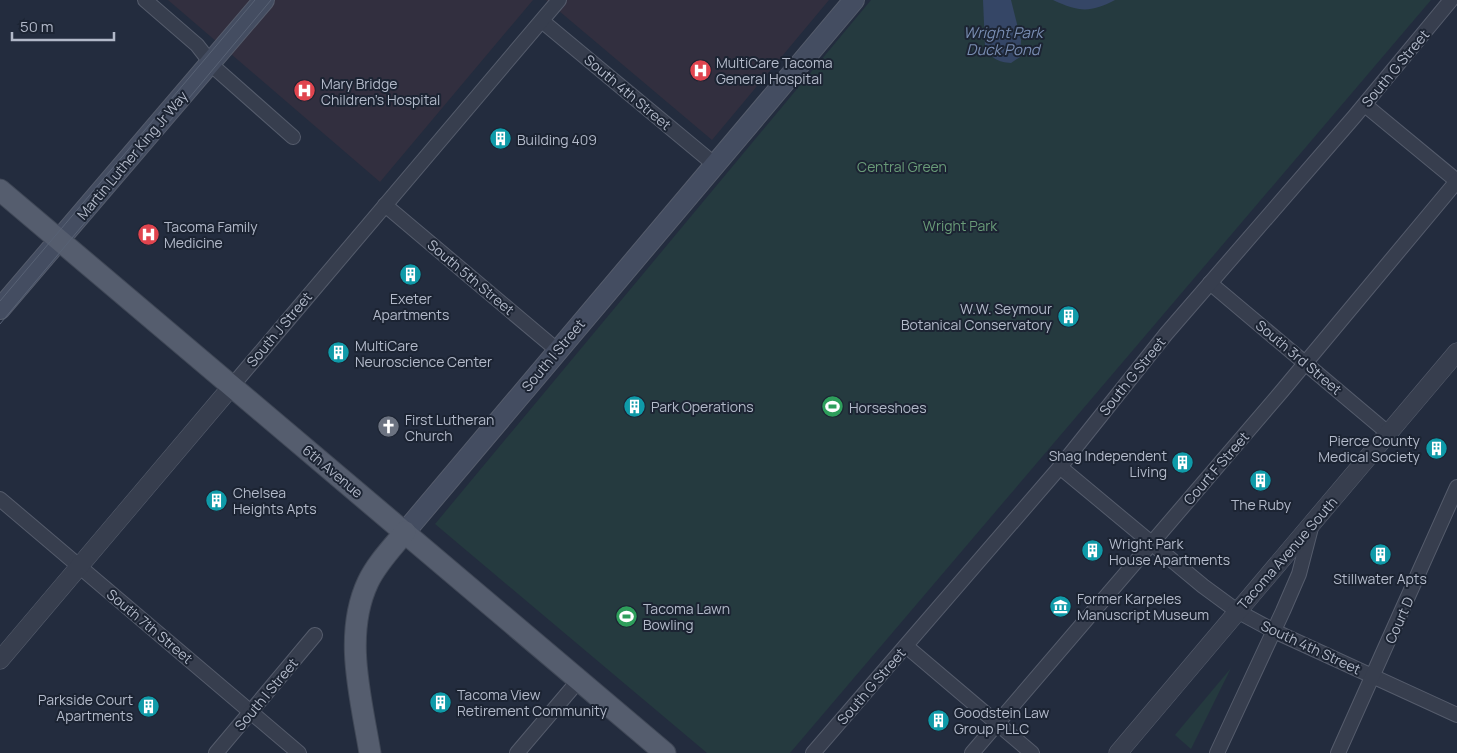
<svg xmlns="http://www.w3.org/2000/svg" width="1457" height="753" font-family="Manrope,sans-serif">
  <style>
    .medical { fill: #322f3f }
    .green { fill: #253a3f }
    .water { fill: #354666 }
    .lines { fill: none; stroke-linecap: round; stroke-linejoin: round }
    .minor-casing { stroke: #555c6c; stroke-width: 16 }
    .tertiary-casing { stroke: #555c6c; stroke-width: 19 }
    .secondary-casing { stroke: #555c6c; stroke-width: 22 }
    .primary-casing { stroke: #404857; stroke-width: 23 }
    .minor { stroke: #373e4e; stroke-width: 14 }
    .tertiary { stroke: #373e4e; stroke-width: 18 }
    .secondary { stroke: #444d61; stroke-width: 20 }
    .primary { stroke: #555d6e; stroke-width: 21 }
    .tram { stroke: #586275; stroke-width: 1 }
    .labels { text-anchor: middle; dominant-baseline: central; stroke-width: 4; stroke-linejoin: round; paint-order: stroke }
    .poi-label { font-size: 14px; fill: #b2b9c9; stroke: #1c2433; text-anchor: start }
    .street-label { font-size: 14px; fill: #b2b9c9; stroke: #1c2433 }
    .park-label { font-size: 14px; fill: #699b78; stroke: #1c2433 }
    .water-label { font-size: 15px; font-style: italic; fill: #798db2; stroke: #1c2433 }
  </style>
  <rect width="100%" height="100%" fill="#232c3e"/>
  <g class="medical">
    <polygon points="168,0 533,0 380,182"/>
    <polygon points="546,0 829,0 712,140"/>
  </g>
  <g class="green">
    <polygon points="871,0 1431,0 790,753 707,753 435,524"/>
    <polygon points="1231,668 1191,749 1175,735"/>
  </g>
  <g class="water">
    <path d="M983,0H1011L1021,40L1020,57L1011,63C998,62 991,59 985,46Z"/>
    <path d="M1053,0H1115C1090,13 1079,12 1053,0Z"/>
  </g>
  <g class="lines">
    <defs>
      <g id="minor">
        <polyline points="145,0 197,45 215,68 293,137"/>
        <polyline points="542,21 714,164"/>
        <polyline points="1365,105 1457,181"/>
        <polyline points="385,205 557,350"/>
        <polyline points="1210,283 1388,433"/>
        <polyline points="232,386 559,0"/>
        <polyline points="1060,467 1203,586 1237,611 1274,631 1457,715"/>
        <polyline points="0,499 299,753"/>
        <polyline points="906,646 1032,753"/>
        <polyline points="216,753 315,635"/>
        <polyline points="517,753 579,680"/>
        <polyline points="813,753 1060,467 1166,334 1354,117 1451,0"/>
        <polyline points="972,753 1282,391 1457,181"/>
        <polyline points="1217,753 1283,611 1299,574 1312,524"/>
        <polyline points="1338,753 1457,487"/>
      </g>
      <g id="tertiary">
        <polyline points="0,660 232,386"/>
        <polyline points="1118,753 1457,352"/>
      </g>
      <g id="secondary">
        <polyline points="0,309 264,0"/>
        <polyline points="405,532 854,0"/>
      </g>
      <g id="primary">
        <polyline points="0,190 665,753"/>
        <path d="M370,753C361,698 343,635 368,582C377,563 392,548 405,532"/>
      </g>
    </defs>
    <use href="#minor" class="minor-casing"/>
    <use href="#tertiary" class="tertiary-casing"/>
    <use href="#secondary" class="secondary-casing"/>
    <use href="#primary" class="primary-casing"/>
    <use href="#minor" class="minor"/>
    <use href="#tertiary" class="tertiary"/>
    <use href="#secondary" class="secondary"/>
    <use href="#primary" class="primary"/>
    <g class="tram">
      <polyline points="0,301 255,0"/>
      <polyline points="0,324 271,0"/>
    </g>
  </g>
  <defs>
    <symbol id="hospital-disc" viewBox="-11 -11 22 22"><circle r="9.5" fill="#e0444e" stroke="#1c2433"/><path d="M-5-5h3v3.5h4V-5h3V5h-3V1.5h-4V5h-3Z" fill="#fff"/></symbol>
    <symbol id="building-disc" viewBox="-11 -11 22 22"><circle r="9.5" fill="#0f9aa8" stroke="#1c2433"/><path d="M-4-6H4V6H1V3H-1V6H-4ZM-2.5-4.3h1.7v1.8h-1.7ZM.8-4.3h1.7v1.8H.8ZM-2.5-1h1.7V.8h-1.7ZM.8-1h1.7V.8H.8Z" fill="#fff"/></symbol>
    <symbol id="stadium-disc" viewBox="-11 -11 22 22"><circle r="9.5" fill="#2e9e5b" stroke="#1c2433"/><path d="M0-5a6.5 5 0 1 0 0 10a6.5 5 0 1 0 0-10ZM-3.5-1.8h7v3.6h-7Z" fill="#fff"/></symbol>
    <symbol id="church-disc" viewBox="-11 -11 22 22"><circle r="9.5" fill="#6b7280" stroke="#1c2433"/><path d="M-1.2-6h2.4v3.5h3.3v2.4h-3.3V6h-2.4V-.1h-3.3v-2.4h3.3Z" fill="#fff"/></symbol>
    <symbol id="museum-disc" viewBox="-11 -11 22 22"><circle r="9.5" fill="#0f9aa8" stroke="#1c2433"/><path d="M0-6L6-3V-2H-6V-3ZM-5-1h2V3h-2ZM-1-1h2V3h-2ZM3-1h2V3H3ZM-6 4H6V6H-6Z" fill="#fff"/></symbol>
  </defs>
  <g fill-rule="evenodd">
    <use href="#hospital-disc" x="688" y="58" width="25" height="25"/>
    <use href="#hospital-disc" x="292" y="78" width="25" height="25"/>
    <use href="#building-disc" x="488" y="126" width="25" height="25"/>
    <use href="#hospital-disc" x="136" y="222" width="25" height="25"/>
    <use href="#building-disc" x="398" y="262" width="25" height="25"/>
    <use href="#building-disc" x="1056" y="304" width="25" height="25"/>
    <use href="#building-disc" x="326" y="340" width="25" height="25"/>
    <use href="#building-disc" x="622" y="394" width="25" height="25"/>
    <use href="#stadium-disc" x="820" y="394" width="25" height="25"/>
    <use href="#church-disc" x="376" y="414" width="25" height="25"/>
    <use href="#building-disc" x="1424" y="436" width="25" height="25"/>
    <use href="#building-disc" x="1170" y="450" width="25" height="25"/>
    <use href="#building-disc" x="1248" y="468" width="25" height="25"/>
    <use href="#building-disc" x="204" y="488" width="25" height="25"/>
    <use href="#building-disc" x="1080" y="538" width="25" height="25"/>
    <use href="#building-disc" x="1368" y="542" width="25" height="25"/>
    <use href="#museum-disc" x="1048" y="594" width="25" height="25"/>
    <use href="#stadium-disc" x="614" y="604" width="25" height="25"/>
    <use href="#building-disc" x="428" y="690" width="25" height="25"/>
    <use href="#building-disc" x="136" y="694" width="25" height="25"/>
    <use href="#building-disc" x="926" y="708" width="25" height="25"/>
  </g>
  <g class="labels">
    <g class="poi-label">
      <text x="716" y="62">MultiCare Tacoma<tspan x="716" dy="16">General Hospital</tspan></text>
      <text x="321" y="83">Mary Bridge<tspan x="321" dy="16">Children's Hospital</tspan></text>
      <text x="517" y="139">Building 409</text>
      <text x="164" y="226">Tacoma Family<tspan x="164" dy="16">Medicine</tspan></text>
      <text x="411" y="298" text-anchor="middle">Exeter<tspan x="411" dy="16">Apartments</tspan></text>
      <text x="1052" y="308" text-anchor="end">W.W. Seymour<tspan x="1052" dy="16">Botanical Conservatory</tspan></text>
      <text x="355" y="345">MultiCare<tspan x="355" dy="16">Neuroscience Center</tspan></text>
      <text x="651" y="406">Park Operations</text>
      <text x="849" y="407">Horseshoes</text>
      <text x="405" y="419">First Lutheran<tspan x="405" dy="16">Church</tspan></text>
      <text x="1420" y="440" text-anchor="end">Pierce County<tspan x="1420" dy="16">Medical Society</tspan></text>
      <text x="1167" y="455" text-anchor="end">Shag Independent<tspan x="1167" dy="16">Living</tspan></text>
      <text x="233" y="492">Chelsea<tspan x="233" dy="16">Heights Apts</tspan></text>
      <text x="1261" y="504" text-anchor="middle">The Ruby</text>
      <text x="1109" y="543">Wright Park<tspan x="1109" dy="16">House Apartments</tspan></text>
      <text x="1380" y="578" text-anchor="middle">Stillwater Apts</text>
      <text x="1077" y="598">Former Karpeles<tspan x="1077" dy="16">Manuscript Museum</tspan></text>
      <text x="643" y="608">Tacoma Lawn<tspan x="643" dy="16">Bowling</tspan></text>
      <text x="457" y="694">Tacoma View<tspan x="457" dy="16">Retirement Community</tspan></text>
      <text x="133" y="699" text-anchor="end">Parkside Court<tspan x="133" dy="16">Apartments</tspan></text>
      <text x="954" y="712">Goodstein Law<tspan x="954" dy="16">Group PLLC</tspan></text>
    </g>
    <g class="street-label">
      <text transform="translate(1395 68) rotate(-50)">South G Street</text>
      <text transform="translate(628 92) rotate(40)">South 4th Street</text>
      <text transform="translate(132 155) rotate(-50)">Martin Luther King Jr Way</text>
      <text transform="translate(471 277) rotate(40)">South 5th Street</text>
      <text transform="translate(279 329) rotate(-50)">South J Street</text>
      <text transform="translate(553 355) rotate(-50)">South I Street</text>
      <text transform="translate(1299 357) rotate(40)">South 3rd Street</text>
      <text transform="translate(1132 376) rotate(-51)">South G Street</text>
      <text transform="translate(1216 468) rotate(-49)">Court F Street</text>
      <text transform="translate(333 471) rotate(40)">6th Avenue</text>
      <text transform="translate(1287 553) rotate(-49)">Tacoma Avenue South</text>
      <text transform="translate(1399 620) rotate(-66)">Court D</text>
      <text transform="translate(150 626) rotate(40)">South 7th Street</text>
      <text transform="translate(1311 647) rotate(25)">South 4th Street</text>
      <text transform="translate(871 686) rotate(-49)">South G Street</text>
      <text transform="translate(266 694) rotate(-50)">South I Street</text>
    </g>
    <g class="park-label">
      <text x="902" y="166">Central Green</text>
      <text x="960" y="225">Wright Park</text>
    </g>
    <g class="water-label">
      <text x="1003" y="32">Wright Park<tspan x="1003" dy="17">Duck Pond</tspan></text>
    </g>
  </g>
  <path d="M12 32v8h102v-8" fill="none" stroke="#b2b9c9" stroke-width="2.5"/>
  <text x="20" y="32" font-size="15" fill="#b2b9c9" stroke="#1c2433" stroke-width="4" paint-order="stroke">50 m</text>
</svg>
